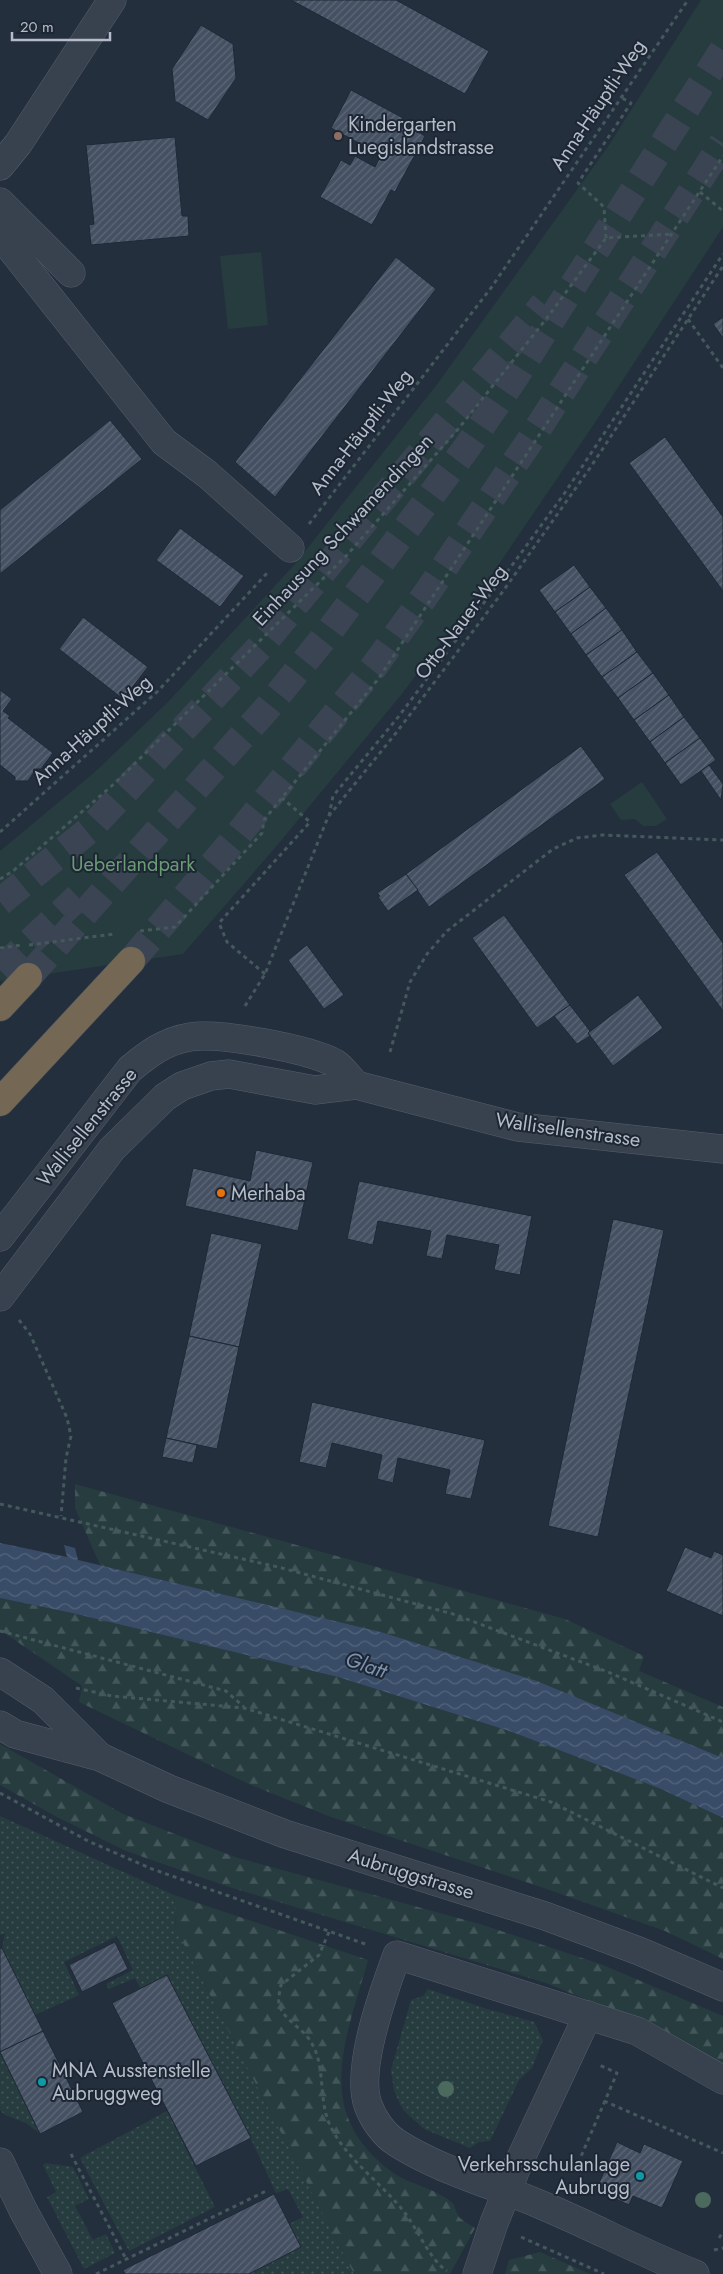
<svg xmlns="http://www.w3.org/2000/svg" width="723" height="2274" font-family="Jost,sans-serif">
  <style>
    .grass { fill: url(#grass-dots) }
    .forest { fill: url(#forest-firs) }
    .park { fill: #263c3f }
    .water { fill: url(#water-waves) }
    .building { fill: url(#building-hatch); stroke: #1f2835 }
    .lines { fill: none; stroke-linecap: round; stroke-linejoin: round }
    .highway-tunnel { stroke: #3a4453; stroke-width: 28; stroke-dasharray: 28 14; stroke-linecap: butt }
    .minor-casing { stroke: #565f6c; stroke-width: 29 }
    .highway-casing { stroke: #434c59; stroke-width: 29 }
    .path { stroke: #44595c; stroke-width: 3; stroke-dasharray: 4 4; stroke-linecap: butt }
    .minor { stroke: #38414e; stroke-width: 28 }
    .highway { stroke: #746855; stroke-width: 28 }
    .tree { fill: #4b6a5d }
    .education-dot { fill: #8d6e63; stroke: #1d2633; stroke-width: 2 }
    .food-dot { fill: #e8710a; stroke: #1d2633; stroke-width: 2 }
    .culture-dot { fill: #0f9aa8; stroke: #1d2633; stroke-width: 2 }
    .labels { text-anchor: middle; dominant-baseline: central; stroke-width: 4; stroke-linejoin: round; paint-order: stroke }
    .street-label { font-size: 20px; fill: #b4bcc9; stroke: #1d2633 }
    .poi-label { font-size: 20px; fill: #b4bcc9; stroke: #1d2633; text-anchor: start }
    .park-label { font-size: 20px; fill: #6b9a76; stroke: #1d2633 }
    .water-label { font-size: 21px; font-style: italic; fill: #7c92b1; stroke: #1d2633 }
  </style>
  <defs>
    <pattern id="grass-dots" width="8" height="8" patternUnits="userSpaceOnUse" patternTransform="scale(1.25)"><rect width="8" height="8" fill="#263c3f"/><path d="M2 2h.1M6 6h.1" fill="none" stroke="#435659" stroke-width="1.8" stroke-linecap="round"/></pattern>
    <pattern id="forest-firs" width="22" height="20" patternUnits="userSpaceOnUse" patternTransform="scale(1.25)"><rect width="22" height="20" fill="#263c3f"/><path d="M5 1l3.5 6h-7zM16 11l3.5 6h-7z" fill="#435659"/></pattern>
    <pattern id="water-waves" width="16" height="10" patternUnits="userSpaceOnUse" patternTransform="scale(1.25)"><rect width="16" height="10" fill="#394c67"/><path d="M0 5q4-4 8 0t8 0" fill="none" stroke="#53647b"/></pattern>
    <pattern id="building-hatch" width="6" height="6" patternUnits="userSpaceOnUse" patternTransform="scale(1.25)"><rect width="6" height="6" fill="#455162"/><path d="M-1 1l2-2M0 6l6-6M5 7l2-2" fill="none" stroke="#5d6877"/></pattern>
  </defs>
  <rect width="100%" height="100%" fill="#242f3e"/>
  <g class="grass">
    <polygon points="0,1816 174,1895 176,1929 354,2274 249,2274 301,2247 289,2224 303,2217 288,2189 276,2193 250,2137 167,1975 140,1988 135,1978 109,1989 106,1984 133,1970 117,1936 64,1962 79,1995 35,2015 2,1948 5,1933 0,1935"/>
    <polygon points="428,1989 487,2009 534,2022 543,2040 532,2068 519,2080 490,2141 479,2142 470,2148 424,2129 403,2110 394,2091 391,2070 411,2000 423,1996"/>
    <polygon points="0,2053 40,2134 26,2123 5,2115 0,2110"/>
    <polygon points="167,2111 215,2207 129,2251 80,2158"/>
    <polygon points="45,2163 73,2167 89,2199 75,2206 93,2240 106,2234 115,2253 84,2269 47,2197 56,2192 43,2165"/>
  </g>
  <g class="forest">
    <polygon points="75,1484 565,1619 644,1656 639,1671 723,1707 723,1758 537,1681 381,1632 100,1565 75,1508"/>
    <polygon points="0,1598 72,1613 338,1677 512,1732 661,1789 723,1818 723,1959 665,1931 541,1887 331,1817 251,1785 79,1702 82,1686 0,1630"/>
    <polygon points="0,1744 123,1814 235,1857 480,1924 603,1965 723,2016 723,2065 597,2004 546,1983 226,1886 126,1851 57,1817 0,1785"/>
    <path d="M174,1895L368,1960C346,2040 311,2112 392,2172C408,2184 432,2187 450,2201C456,2204 455,2212 459,2217C463,2221 470,2225 475,2228L450,2274H354L176,1929Z"/>
    <polygon points="540,2252 590,2274 505,2274 509,2260"/>
  </g>
  <g class="park">
    <polygon points="701,0 723,0 723,227 596,421 493,573 401,695 280,842 183,954 0,981 0,851 96,771 168,702 295,564 438,383 494,305 607,148"/>
    <polygon points="261,252 268,325 228,329 220,256"/>
    <polygon points="642,782 667,819 656,826 643,826 635,819 621,820 610,804"/>
  </g>
  <polygon class="water" points="0,1543 67,1557 64,1545 75,1548 78,1560 381,1632 537,1681 723,1758 723,1818 661,1789 512,1732 338,1677 72,1613 0,1598"/>
  <g class="building">
    <polygon points="291,0 396,0 489,51 465,94"/>
    <polygon points="201,25 233,44 236,78 208,120 175,101 172,69"/>
    <polygon points="351,90 403,118 401,122 425,136 395,192 391,190 372,225 320,197 341,160 350,165 355,156 375,167 381,155 331,128"/>
    <polygon points="175,137 182,216 188,216 189,236 91,245 89,225 94,224 86,145"/>
    <polygon points="396,257 436,289 275,497 235,462"/>
    <polygon points="723,317 723,338 713,324"/>
    <polygon points="110,420 142,459 0,574 0,510"/>
    <polygon points="665,437 723,517 723,591 629,463"/>
    <polygon points="180,528 244,576 220,607 156,560"/>
    <polygon points="574,565 590,587 555,612 539,590"/>
    <polygon points="590,587 606,608 571,634 555,612"/>
    <polygon points="606,608 622,630 586,655 571,634"/>
    <polygon points="83,617 148,667 123,699 59,649"/>
    <polygon points="622,630 637,652 602,677 586,655"/>
    <polygon points="637,652 653,673 618,698 602,677"/>
    <polygon points="653,673 669,695 634,720 618,698"/>
    <polygon points="0,690 12,699 3,711 10,716 8,718 53,753 41,769 36,769 28,781 15,781 15,777 0,765"/>
    <polygon points="669,695 684,717 650,742 634,720"/>
    <polygon points="684,717 700,738 665,763 650,742"/>
    <polygon points="700,738 716,760 681,785 665,763"/>
    <polygon points="581,746 605,779 429,907 406,874"/>
    <polygon points="709,765 723,784 721,800 701,771"/>
    <polygon points="657,852 723,943 723,1011 624,875"/>
    <polygon points="406,874 418,890 388,911 378,897 380,896 377,893"/>
    <polygon points="504,915 570,1005 537,1028 472,938"/>
    <polygon points="307,945 344,995 324,1009 288,960"/>
    <polygon points="638,995 663,1028 613,1066 588,1033"/>
    <polygon points="570,1005 590,1031 588,1033 590,1036 577,1044 554,1016"/>
    <polygon points="256,1150 313,1162 298,1231 185,1206 193,1168 250,1181"/>
    <polygon points="359,1181 532,1216 520,1275 494,1270 499,1245 447,1235 442,1259 426,1256 431,1231 378,1221 373,1245 347,1239"/>
    <polygon points="613,1219 664,1230 598,1537 548,1526"/>
    <polygon points="211,1233 262,1244 239,1347 189,1336"/>
    <polygon points="189,1336 239,1347 217,1449 166,1438"/>
    <polygon points="312,1402 485,1440 471,1499 445,1494 450,1470 398,1458 393,1483 377,1479 382,1455 332,1443 326,1468 299,1462"/>
    <polygon points="166,1438 197,1445 193,1463 162,1457"/>
    <polygon points="685,1547 711,1558 714,1551 723,1555 723,1616 666,1591"/>
    <polygon points="115,1942 128,1969 82,1992 69,1965"/>
    <polygon points="2,1948 43,2031 0,2052 0,1949"/>
    <polygon points="167,1975 251,2138 196,2166 112,2003"/>
    <polygon points="43,2031 83,2112 40,2134 0,2052"/>
    <polygon points="617,2142 640,2153 644,2144 683,2161 662,2208 633,2196 629,2205 596,2190"/>
    <polygon points="274,2194 301,2247 249,2274 125,2274 123,2270"/>
  </g>
  <g class="lines">
    <g class="highway-tunnel">
      <polyline points="0,902 88,831 261,646 544,304"/>
      <polyline points="131,961 237,836 373,668 427,593 529,442 723,143"/>
      <polyline points="0,970 78,897"/>
      <polyline points="28,977 269,706 331,629 465,450 515,377 723,50"/>
    </g>
    <defs>
      <g id="minor">
        <polyline points="0,166 18,144 112,0"/>
        <polyline points="0,202 71,273"/>
        <polyline points="0,235 164,442 207,474 290,548"/>
        <path d="M0,1237L130,1069C148,1054 165,1041 190,1037C220,1032 308,1049 335,1063C343,1068 350,1079 356,1085"/>
        <polyline points="0,1297 112,1149 165,1097 182,1086 211,1076 229,1074 315,1090 356,1085 518,1127 723,1149"/>
        <polyline points="0,1672 43,1700 99,1756"/>
        <polyline points="0,1725 15,1734 100,1757 169,1789 285,1834 545,1916 639,1951 723,1987"/>
        <polyline points="0,2162 23,2210 58,2274"/>
        <polyline points="477,2274 494,2223 518,2164 588,2015"/>
        <path d="M695,2274C642,2253 592,2226 539,2204C492,2184 441,2171 397,2143C384,2135 373,2119 368,2105C355,2069 384,1990 397,1955L637,2031L723,2080"/>
      </g>
      <g id="highway">
        <polyline points="0,1007 28,977"/>
        <polyline points="0,1102 131,961"/>
      </g>
    </defs>
    <use href="#minor" class="minor-casing"/>
    <use href="#highway" class="highway-casing"/>
    <g class="path">
      <polyline points="700,192 723,211"/>
      <polyline points="606,238 604,207 578,183 631,103 622,98"/>
      <polyline points="688,319 723,368"/>
      <polyline points="309,524 491,288 688,0"/>
      <polyline points="329,816 333,796 399,716 513,564 564,494 723,254"/>
      <polyline points="0,832 158,691 269,571"/>
      <polyline points="0,879 13,871 114,784 346,556 459,428 547,318 606,238 672,234"/>
      <polyline points="140,931 175,927 262,833 264,820 379,678 723,156"/>
      <polyline points="29,945 114,934"/>
      <polyline points="0,948 22,945"/>
      <polyline points="265,974 227,942 219,923 310,822 282,798"/>
      <polyline points="245,1006 265,974 328,817 396,733 501,594 590,468 723,266"/>
      <polyline points="390,1052 410,982 427,954 447,931 553,849 577,838 603,835 723,840"/>
      <polyline points="19,1320 30,1334 67,1418 71,1436 66,1458 61,1516"/>
      <polyline points="0,1504 278,1567 453,1614 608,1672 723,1722"/>
      <polyline points="0,1631 226,1691 244,1707"/>
      <polyline points="76,1688 112,1696 244,1708 551,1802 723,1888"/>
      <polyline points="0,1793 88,1841 152,1869 368,1945"/>
      <path d="M329,1932L319,1955L281,1985C280,1990 278,1999 279,2004C283,2020 303,2028 311,2042C326,2066 318,2096 329,2123C345,2159 382,2183 405,2213C417,2229 431,2261 447,2271"/>
      <polyline points="604,2101 723,2153"/>
      <polyline points="71,2154 126,2259"/>
      <polyline points="552,2165 557,2161 576,2168 617,2073 599,2065"/>
      <polyline points="521,2237 604,2274"/>
      <polyline points="719,2238 723,2232"/>
      <polyline points="714,2250 723,2248"/>
      <polyline points="96,2274 266,2191"/>
    </g>
    <use href="#minor" class="minor"/>
    <use href="#highway" class="highway"/>
  </g>
  <g class="tree">
    <circle cx="446" cy="2089" r="8"/>
    <circle cx="703" cy="2200" r="8"/>
  </g>
  <circle class="education-dot" cx="338" cy="136" r="5"/>
  <circle class="food-dot" cx="221" cy="1193" r="5"/>
  <g class="culture-dot">
    <circle cx="42" cy="2082" r="5"/>
    <circle cx="640" cy="2176" r="5"/>
  </g>
  <g class="labels">
    <g class="street-label">
      <text transform="translate(598 105) rotate(-56)">Anna-Häuptli-Weg</text>
      <text transform="translate(361 432) rotate(-52)">Anna-Häuptli-Weg</text>
      <text transform="translate(343 530) rotate(-47)">Einhausung Schwamendingen</text>
      <text transform="translate(461 622) rotate(-53)">Otto-Nauer-Weg</text>
      <text transform="translate(92 730) rotate(-42)">Anna-Häuptli-Weg</text>
      <text transform="translate(87 1127) rotate(-51)">Wallisellenstrasse</text>
      <text transform="translate(568 1130) rotate(8)">Wallisellenstrasse</text>
      <text transform="translate(411 1874) rotate(17)">Aubruggstrasse</text>
    </g>
    <g class="poi-label">
      <text x="348" y="124">Kindergarten<tspan x="348" dy="23">Luegislandstrasse</tspan></text>
      <text x="231" y="1193">Merhaba</text>
      <text x="52" y="2070">MNA Ausstenstelle<tspan x="52" dy="23">Aubruggweg</tspan></text>
      <text x="630" y="2164" text-anchor="end">Verkehrsschulanlage<tspan x="630" dy="23">Aubrugg</tspan></text>
    </g>
    <g class="park-label">
      <text x="133" y="864">Ueberlandpark</text>
    </g>
    <g class="water-label">
      <text transform="translate(366 1665) rotate(19)">Glatt</text>
    </g>
  </g>
  <path d="M12 32v8h98v-8" fill="none" stroke="#b4bcc9" stroke-width="2.5"/>
  <text x="20" y="32" font-size="15" fill="#b4bcc9" stroke="#1d2633" stroke-width="4" paint-order="stroke">20 m</text>
</svg>
